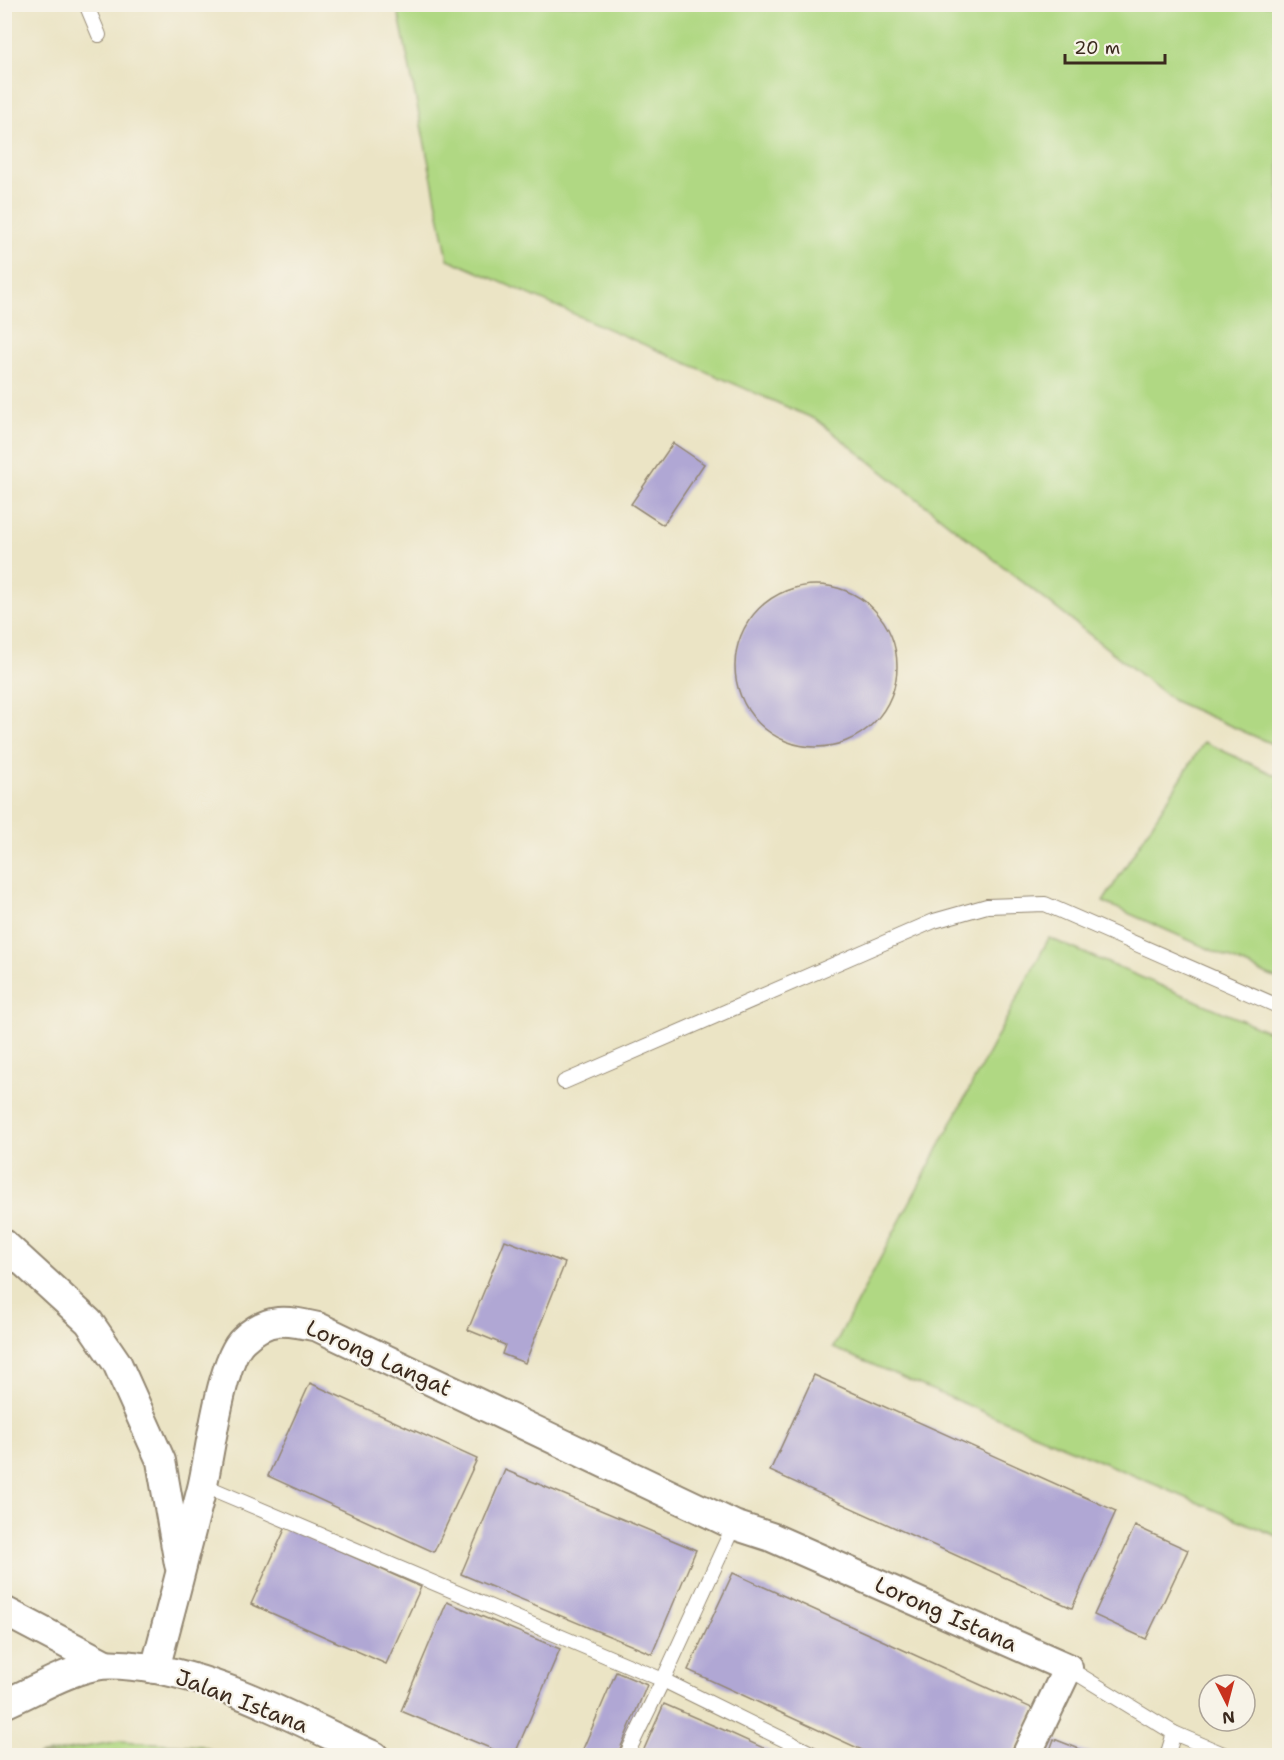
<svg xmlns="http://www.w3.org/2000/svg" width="1284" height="1760" font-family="'Shantell Sans',sans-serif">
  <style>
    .green { fill: #b0d883; stroke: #768150; stroke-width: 1.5 }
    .building { fill: #b0a7d4 }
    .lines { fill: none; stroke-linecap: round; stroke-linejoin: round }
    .lane-casing { stroke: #938772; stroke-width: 16 }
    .street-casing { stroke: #938772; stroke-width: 32 }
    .path { stroke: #938772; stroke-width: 4; stroke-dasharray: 1.5 4.5; stroke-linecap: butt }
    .lane { stroke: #fff; stroke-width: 14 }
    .street { stroke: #fff; stroke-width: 28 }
    .labels { text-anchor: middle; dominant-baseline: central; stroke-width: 4.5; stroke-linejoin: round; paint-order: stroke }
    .street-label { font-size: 22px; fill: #3b2a1e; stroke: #f7f3e8 }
  </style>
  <rect width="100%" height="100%" fill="#f7f3e8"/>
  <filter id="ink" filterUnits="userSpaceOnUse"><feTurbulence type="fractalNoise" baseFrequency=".0167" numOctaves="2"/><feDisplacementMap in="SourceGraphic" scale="12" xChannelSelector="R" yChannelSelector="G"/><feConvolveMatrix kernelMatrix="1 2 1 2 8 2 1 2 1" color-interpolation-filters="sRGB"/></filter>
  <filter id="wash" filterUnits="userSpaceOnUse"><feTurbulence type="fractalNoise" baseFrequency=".008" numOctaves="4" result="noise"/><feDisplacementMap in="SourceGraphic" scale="24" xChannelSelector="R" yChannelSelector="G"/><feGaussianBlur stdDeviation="1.35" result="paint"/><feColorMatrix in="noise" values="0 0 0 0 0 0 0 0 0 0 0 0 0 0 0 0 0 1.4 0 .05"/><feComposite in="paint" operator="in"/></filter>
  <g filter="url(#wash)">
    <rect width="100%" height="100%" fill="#ebe4c5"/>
    <g class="green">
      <polygon points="397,5 1279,5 1279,747 1174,701 817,420 448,259"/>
      <polygon points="1204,742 1279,777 1279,980 1103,902"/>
      <polygon points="1049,938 1279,1036 1279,1537 833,1348"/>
      <polygon points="120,1741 202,1746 222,1755 38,1755"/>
    </g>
    <g id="blocks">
      <g class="building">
        <polygon points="673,443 704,464 663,525 631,504"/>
        <circle cx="816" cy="666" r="81"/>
        <polygon points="505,1240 565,1263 525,1363 502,1354 505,1345 468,1330"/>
        <polygon points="814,1375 1116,1511 1072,1608 770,1471"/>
        <polygon points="310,1383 477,1459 434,1552 268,1476"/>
        <polygon points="505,1470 696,1550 652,1654 461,1574"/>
        <polygon points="1135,1526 1188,1550 1146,1639 1094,1615"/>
        <polygon points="286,1527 421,1587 386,1664 251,1604"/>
        <polygon points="733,1573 1034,1709 1012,1756 875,1756 688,1670"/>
        <polygon points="447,1602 560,1649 514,1756 509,1756 401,1711"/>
        <polygon points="616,1672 647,1685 617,1756 580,1756"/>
        <polygon points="664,1704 726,1731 781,1756 641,1756"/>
        <polygon points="1054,1739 1095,1755 1095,1756 1048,1756"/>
      </g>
    </g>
  </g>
  <g filter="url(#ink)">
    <use href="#blocks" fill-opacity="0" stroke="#938772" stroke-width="1.5"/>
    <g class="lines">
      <defs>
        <g id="lane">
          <polyline points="86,4 99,35"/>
          <polyline points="564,1082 934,921 987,906 1045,904 1280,1007"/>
          <polyline points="203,1485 663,1680 817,1756"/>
          <polyline points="1068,1668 1174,1733 1228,1756"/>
          <polyline points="626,1756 663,1680 734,1525"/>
          <polyline points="1167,1756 1174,1733"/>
        </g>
        <g id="street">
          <polyline points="4,1244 89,1322 117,1363 161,1461 179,1564"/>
          <polyline points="4,1611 105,1664"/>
          <path d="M155,1669C171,1609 187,1548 202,1488C210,1455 221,1360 243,1340C268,1316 287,1320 318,1327L734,1525L771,1537L1068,1668L1026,1756"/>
          <path d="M4,1704C37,1690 66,1670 102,1665C115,1663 130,1666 143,1667C223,1678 301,1722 374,1756"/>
        </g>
      </defs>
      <use href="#lane" class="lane-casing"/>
      <use href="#street" class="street-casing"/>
      <polyline class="path" points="405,1750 414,1756"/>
      <use href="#lane" class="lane"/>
      <use href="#street" class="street"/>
    </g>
  </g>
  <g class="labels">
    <g class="street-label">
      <text transform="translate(379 1358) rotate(24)">Lorong Langat</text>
      <text transform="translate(946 1614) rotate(24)">Lorong Istana</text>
      <text transform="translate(242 1701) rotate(21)">Jalan Istana</text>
    </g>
  </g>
  <rect width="1284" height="1760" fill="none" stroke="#f7f3e8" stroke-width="24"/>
  <g transform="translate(1227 1703) rotate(174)"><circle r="28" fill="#f7f3e8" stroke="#aca397" stroke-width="1.5"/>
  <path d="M0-4.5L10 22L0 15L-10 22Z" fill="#c8321e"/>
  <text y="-9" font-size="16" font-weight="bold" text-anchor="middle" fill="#3b2a1e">N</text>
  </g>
  <path d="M1065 54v9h100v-9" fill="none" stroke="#3b2a1e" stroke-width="3"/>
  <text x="1074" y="54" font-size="18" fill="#3b2a1e" stroke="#f7f3e8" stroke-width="4.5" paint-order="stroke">20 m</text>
</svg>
